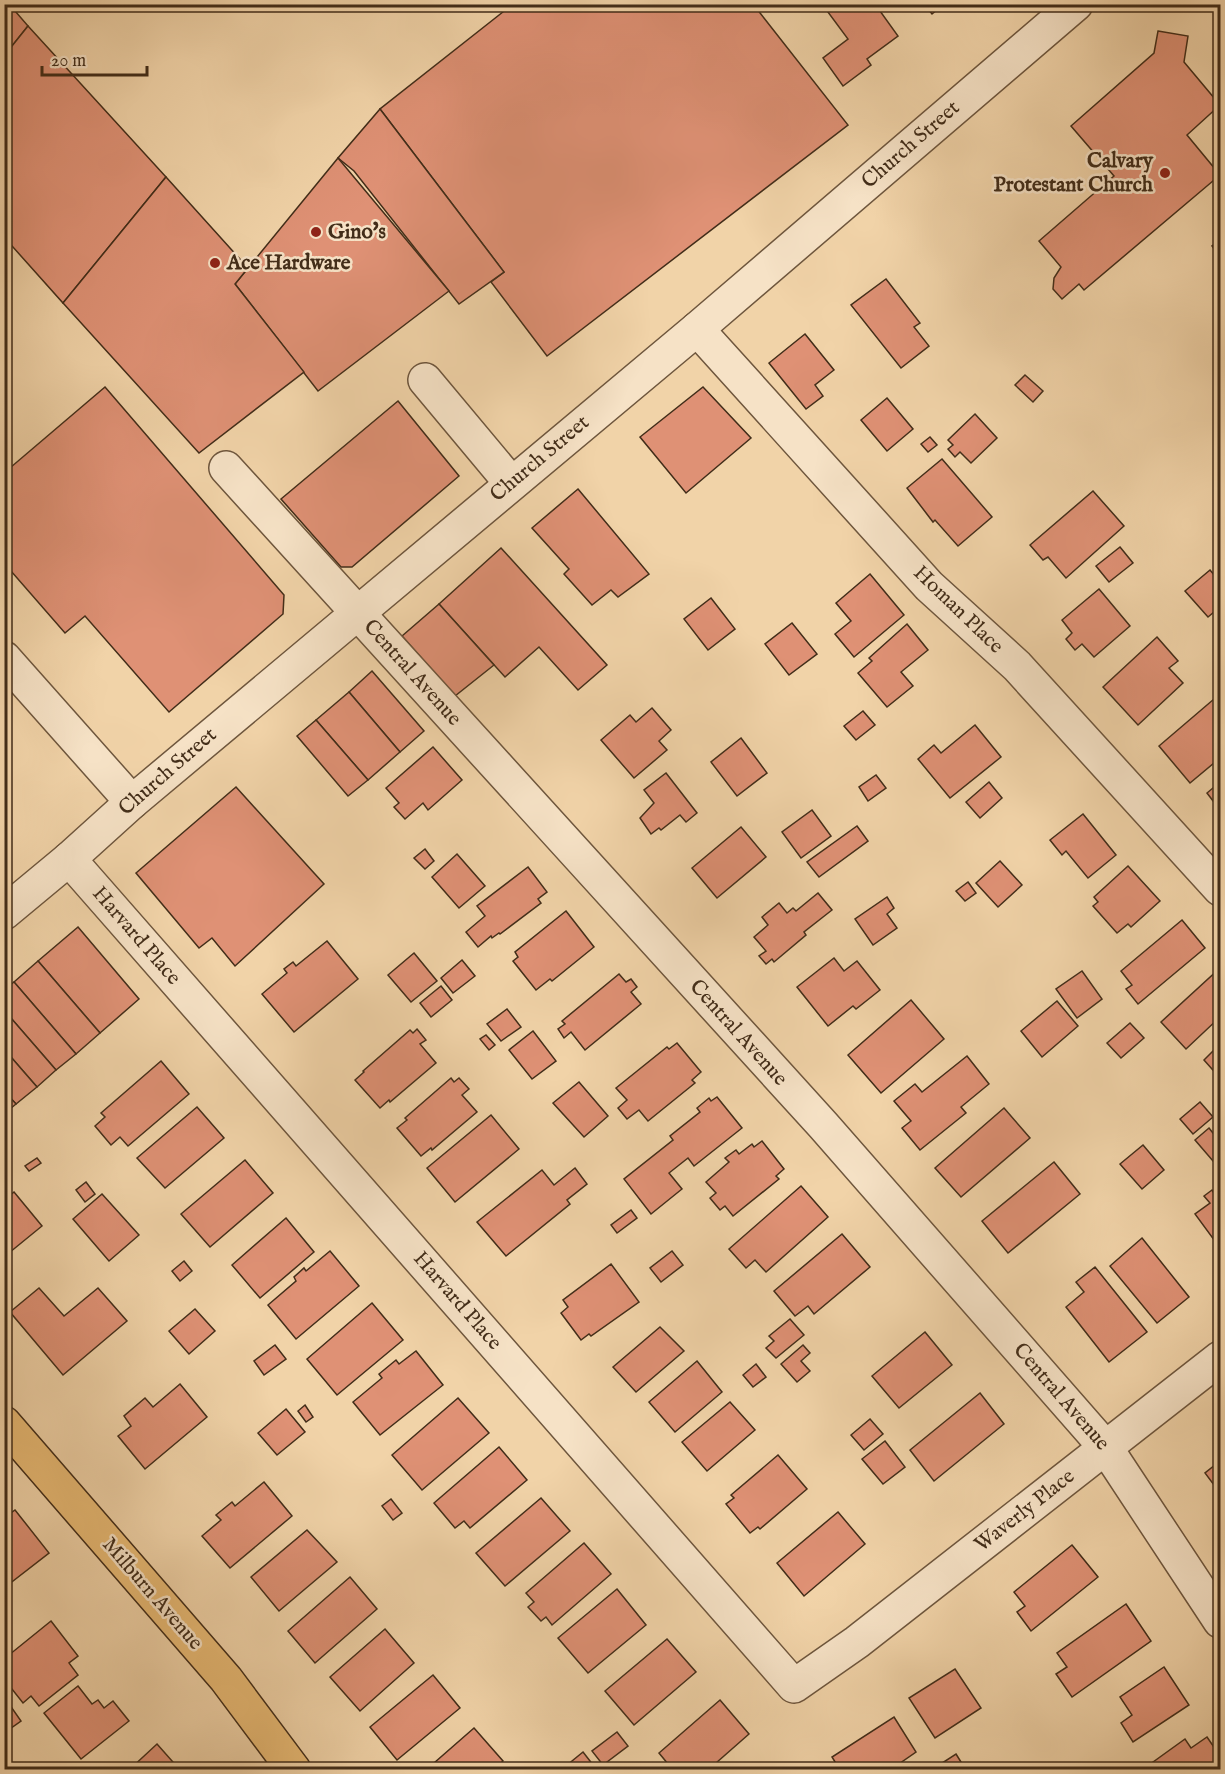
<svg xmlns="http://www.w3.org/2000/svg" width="1225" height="1774" font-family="'IM FELL English',serif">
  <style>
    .building { fill: #df9175; stroke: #422d19; stroke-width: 1.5 }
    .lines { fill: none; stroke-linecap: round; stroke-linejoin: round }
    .minor-casing { stroke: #6e563d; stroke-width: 36 }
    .major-casing { stroke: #422d19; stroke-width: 36 }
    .minor { stroke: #f6e2c6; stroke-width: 33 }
    .major { stroke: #e8ba74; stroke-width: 33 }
    .poi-dot { fill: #8f2418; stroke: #f6e2c6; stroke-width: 2 }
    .labels { text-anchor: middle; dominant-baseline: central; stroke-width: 5; stroke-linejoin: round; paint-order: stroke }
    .street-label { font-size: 21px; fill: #422d19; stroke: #f6e2c6 }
    .poi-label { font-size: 21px; font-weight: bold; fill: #422d19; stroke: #f6e2c6; text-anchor: start }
  </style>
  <rect width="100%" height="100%" fill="#f1d3a8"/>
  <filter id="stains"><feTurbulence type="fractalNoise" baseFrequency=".00333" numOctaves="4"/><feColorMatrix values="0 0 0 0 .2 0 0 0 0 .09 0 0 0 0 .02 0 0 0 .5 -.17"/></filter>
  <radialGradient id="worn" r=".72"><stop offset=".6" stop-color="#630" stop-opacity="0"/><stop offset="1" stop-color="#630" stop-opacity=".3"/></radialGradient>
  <g class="building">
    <polygon points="4,4 9,4 28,26 4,56"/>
    <polygon points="513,4 753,4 848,125 547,356 491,282 504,272 380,109"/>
    <polygon points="822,4 875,4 898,36 867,59 871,65 843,86 823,58 848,39"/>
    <polygon points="924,4 944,4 932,14"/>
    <polygon points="28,26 166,177 63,303 4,237 4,56"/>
    <polygon points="1158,31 1188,36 1184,62 1220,105 1187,135 1220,175 1084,290 1079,284 1062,299 1053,289 1054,278 1061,267 1039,241 1114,176 1071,126 1154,53"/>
    <polygon points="380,109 504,272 459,304 354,171 338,158"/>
    <polygon points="338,158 449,291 318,391 235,284"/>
    <polygon points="166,177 248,268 235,284 304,372 199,453 63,303"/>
    <polygon points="1220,230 1220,257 1212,246 1220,240 1216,233"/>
    <polygon points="886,279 920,323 914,327 929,346 901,368 851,305"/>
    <polygon points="805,334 834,370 815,385 823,396 806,409 769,363"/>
    <polygon points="1025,375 1043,391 1033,402 1015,385"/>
    <polygon points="105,387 284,595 283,614 169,712 85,616 65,633 4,563 4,473"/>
    <polygon points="703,387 751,438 686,493 640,437"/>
    <polygon points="887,398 913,429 887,451 861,420"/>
    <polygon points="398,401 459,476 352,567 341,567 281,499"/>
    <polygon points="975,414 997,438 971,463 960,452 955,457 948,449 953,445 948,440"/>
    <polygon points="930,437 937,445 928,452 921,444"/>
    <polygon points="942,459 992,517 958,546 935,520 933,522 907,488"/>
    <polygon points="578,489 649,574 618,597 611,590 592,605 564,574 569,569 532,528"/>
    <polygon points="1093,491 1124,526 1066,578 1048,557 1043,560 1030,545"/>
    <polygon points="1120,547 1133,563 1109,582 1096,566"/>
    <polygon points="501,548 607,665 578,690 539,647 505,677 439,604"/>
    <polygon points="1210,570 1220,582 1220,607 1208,617 1185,591"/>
    <polygon points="870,574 904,615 854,657 835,634 851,621 836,603"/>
    <polygon points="1099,589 1130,626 1094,657 1082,644 1075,650 1066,639 1072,633 1062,620"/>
    <polygon points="711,598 735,629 708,650 684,619"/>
    <polygon points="439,604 494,665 455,696 402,636"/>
    <polygon points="792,623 817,654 789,675 765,644"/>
    <polygon points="907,624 928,650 901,672 913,686 887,707 858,673 872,661 869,658"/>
    <polygon points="1157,637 1178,661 1169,668 1183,683 1138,725 1103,687"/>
    <polygon points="372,671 424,731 400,752 349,692"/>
    <polygon points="349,692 400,752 368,780 316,720"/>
    <polygon points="1214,699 1220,707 1220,758 1190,783 1159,746"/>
    <polygon points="652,708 671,730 659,741 667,750 634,778 601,740 630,715 636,722"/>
    <polygon points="863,711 875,725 856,740 844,726"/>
    <polygon points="316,720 368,780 348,796 297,736"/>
    <polygon points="975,725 1001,757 950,798 918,759 934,745 941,753"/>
    <polygon points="741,738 767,773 737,796 711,762"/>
    <polygon points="433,747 462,780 428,810 423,803 405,819 394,807 399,803 386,788"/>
    <polygon points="666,773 697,813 686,822 680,815 661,830 659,828 651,834 640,818 654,803 644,790"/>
    <polygon points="876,775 886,788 868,801 859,787"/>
    <polygon points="989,782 1002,798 980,818 966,802"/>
    <polygon points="1220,782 1220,810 1207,793"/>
    <polygon points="236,787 324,884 235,966 212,938 199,948 136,873"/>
    <polygon points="812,810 831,836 801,858 782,832"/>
    <polygon points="1083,814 1116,855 1088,878 1066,851 1062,855 1050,840"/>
    <polygon points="857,826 868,841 819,877 807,862"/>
    <polygon points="741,827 766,857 717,898 692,868"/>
    <polygon points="425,849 434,861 425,869 414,858"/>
    <polygon points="457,854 485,886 459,908 432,877"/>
    <polygon points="1000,861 1022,885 998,907 976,883"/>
    <polygon points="1128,866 1160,901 1131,927 1128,924 1117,933 1093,906 1098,902 1094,897"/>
    <polygon points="528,867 547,892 538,899 541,903 500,934 499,933 492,938 491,936 478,947 466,932 485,916 477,906"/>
    <polygon points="968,882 976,893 965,901 956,891"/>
    <polygon points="818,893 832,910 804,932 806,935 774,962 772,959 766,964 759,956 766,951 754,937 768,925 762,917 779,903 787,913 793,908 796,911"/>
    <polygon points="887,897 894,908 887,914 897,928 873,945 855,919"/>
    <polygon points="566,911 594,947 552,981 550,979 536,990 513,961 518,957 515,952"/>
    <polygon points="1182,920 1205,948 1138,1004 1126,989 1132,985 1121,971"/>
    <polygon points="78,927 139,999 100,1033 38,961"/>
    <polygon points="327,941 358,979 294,1032 262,994 287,973 284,969 293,962 296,966"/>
    <polygon points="414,953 437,981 411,1002 388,975"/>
    <polygon points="834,958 844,971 857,961 880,990 856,1009 853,1006 828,1026 797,987"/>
    <polygon points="462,960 475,976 453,993 441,978"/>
    <polygon points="38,961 100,1033 76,1054 14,982"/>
    <polygon points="1220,968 1220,1017 1186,1049 1161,1022"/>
    <polygon points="1082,971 1102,999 1077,1018 1056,989"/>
    <polygon points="619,974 626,982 631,979 637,987 631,992 641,1004 585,1050 571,1032 564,1038 558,1029 565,1024 562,1021"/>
    <polygon points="14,982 76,1054 56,1070 4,1010 4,990"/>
    <polygon points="441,986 452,1000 431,1017 420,1003"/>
    <polygon points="911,1000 944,1039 881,1093 848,1055"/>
    <polygon points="1057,1001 1078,1026 1042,1057 1021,1031"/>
    <polygon points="507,1009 521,1027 501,1041 487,1024"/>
    <polygon points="4,1010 56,1070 37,1087 4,1049"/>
    <polygon points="1130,1023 1144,1038 1121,1058 1107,1043"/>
    <polygon points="417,1029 426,1040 420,1044 436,1063 390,1102 389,1100 380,1108 355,1080 364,1072 363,1071 410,1030 413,1033"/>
    <polygon points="533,1031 556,1061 532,1079 509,1050"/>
    <polygon points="486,1035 495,1045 489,1050 480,1039"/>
    <polygon points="677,1043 701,1072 692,1080 695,1083 648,1121 639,1110 627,1119 618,1108 627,1100 616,1088 667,1047 669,1049"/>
    <polygon points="1220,1044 1220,1078 1204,1060"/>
    <polygon points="4,1049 37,1087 16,1104 4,1091"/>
    <polygon points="967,1056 989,1084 961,1107 966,1113 920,1150 902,1128 911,1121 894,1101 915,1084 922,1092"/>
    <polygon points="161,1061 189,1094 128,1146 120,1137 111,1145 95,1126 105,1117 101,1113"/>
    <polygon points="451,1078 454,1082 459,1078 469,1089 462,1095 477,1112 432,1150 431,1148 421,1156 397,1128 407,1120 405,1118"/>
    <polygon points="579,1082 608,1116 584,1137 553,1103"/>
    <polygon points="4,1091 16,1104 4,1114"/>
    <polygon points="717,1097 742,1128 694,1166 688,1158 669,1173 682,1189 651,1214 624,1179 673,1140 670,1136 700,1112 697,1108 709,1098 711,1101"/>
    <polygon points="1200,1102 1213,1117 1193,1134 1180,1119"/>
    <polygon points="197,1107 224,1138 165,1188 137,1158"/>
    <polygon points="1004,1108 1030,1138 961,1197 935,1168"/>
    <polygon points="491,1115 519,1149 455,1202 427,1168"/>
    <polygon points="1209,1128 1220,1142 1220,1155 1213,1161 1195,1140"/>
    <polygon points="762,1141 784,1169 776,1176 779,1179 733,1216 725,1206 720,1210 710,1198 716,1193 706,1182 729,1162 725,1158 736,1150 739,1154 752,1144 754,1147"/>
    <polygon points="1143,1145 1164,1170 1142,1189 1120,1164"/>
    <polygon points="37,1158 41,1163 29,1171 25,1166"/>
    <polygon points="245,1160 273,1193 210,1247 181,1214"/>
    <polygon points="1054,1162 1080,1194 1008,1253 982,1221"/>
    <polygon points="575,1168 587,1184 567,1200 570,1204 506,1256 477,1222 542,1170 554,1185"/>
    <polygon points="86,1182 95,1194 85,1202 76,1190"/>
    <polygon points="801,1186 828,1217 766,1272 755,1260 746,1268 729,1249"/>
    <polygon points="1212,1190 1215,1195 1220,1191 1220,1248 1195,1214 1210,1203 1204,1196"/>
    <polygon points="14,1192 42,1226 4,1257 4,1200"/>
    <polygon points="102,1194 139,1235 109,1261 73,1219"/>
    <polygon points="631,1210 637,1218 617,1233 611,1225"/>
    <polygon points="286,1218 314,1252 260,1298 232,1265"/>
    <polygon points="842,1234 870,1267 814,1314 808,1306 795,1316 774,1291"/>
    <polygon points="1142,1238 1189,1297 1157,1323 1110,1266"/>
    <polygon points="330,1251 359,1286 296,1339 268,1305 296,1281 294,1277 304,1268 306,1271"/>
    <polygon points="672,1251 683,1265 661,1282 650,1268"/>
    <polygon points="184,1261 192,1271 180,1281 172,1271"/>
    <polygon points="611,1264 639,1302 591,1336 589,1334 581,1340 561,1313 568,1307 563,1300"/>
    <polygon points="1095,1267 1147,1332 1109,1362 1066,1307 1084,1292 1076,1282"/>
    <polygon points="39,1288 64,1316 98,1288 127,1321 63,1375 10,1312"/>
    <polygon points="372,1303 403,1340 337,1395 307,1359"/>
    <polygon points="195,1309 215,1331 189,1354 169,1331"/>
    <polygon points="790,1319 804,1335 776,1358 766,1348 774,1341 769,1336"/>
    <polygon points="660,1327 684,1351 636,1392 613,1367"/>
    <polygon points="925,1332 952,1365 899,1408 872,1376"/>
    <polygon points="275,1345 286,1359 264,1375 254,1361"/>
    <polygon points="803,1345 810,1353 801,1361 810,1371 797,1382 781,1364"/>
    <polygon points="416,1351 443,1385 380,1435 353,1402 382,1378 379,1374 396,1360 399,1364"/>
    <polygon points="697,1361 722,1392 675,1432 649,1402"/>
    <polygon points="756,1364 766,1377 753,1387 743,1375"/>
    <polygon points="180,1384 207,1417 145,1469 118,1436 131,1426 124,1416 145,1398 153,1407"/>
    <polygon points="980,1393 1004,1424 934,1481 910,1450"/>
    <polygon points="458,1398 489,1433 422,1490 392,1455"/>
    <polygon points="730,1402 755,1430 707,1471 682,1442"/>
    <polygon points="305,1405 313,1417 306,1422 298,1411"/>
    <polygon points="286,1409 305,1432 277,1455 258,1433"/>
    <polygon points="870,1419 883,1434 864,1450 851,1435"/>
    <polygon points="885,1441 905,1467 883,1484 862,1459"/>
    <polygon points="499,1447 527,1480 470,1528 464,1521 455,1528 434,1503"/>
    <polygon points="778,1455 807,1489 760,1529 758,1527 750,1533 726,1504 734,1498 731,1495"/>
    <polygon points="1220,1461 1220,1493 1205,1473"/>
    <polygon points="264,1482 292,1516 230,1568 202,1536 221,1520 216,1515 232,1502 235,1506"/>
    <polygon points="541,1498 570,1531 505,1586 476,1553"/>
    <polygon points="391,1499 402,1513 393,1520 382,1506"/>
    <polygon points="15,1510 49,1553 4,1588 4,1518"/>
    <polygon points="838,1512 865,1544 804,1596 777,1563"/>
    <polygon points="307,1530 337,1562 279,1611 251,1577"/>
    <polygon points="584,1543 611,1574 552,1625 546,1617 541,1621 528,1607 534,1602 526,1593"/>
    <polygon points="1072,1545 1098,1577 1031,1631 1017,1612 1025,1606 1014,1592"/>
    <polygon points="350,1577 377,1609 315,1663 288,1631"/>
    <polygon points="617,1589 646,1625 588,1673 558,1638"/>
    <polygon points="1126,1604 1151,1641 1072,1697 1056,1674 1067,1667 1057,1653"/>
    <polygon points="51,1621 78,1656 69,1663 78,1675 39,1706 31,1696 23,1703 4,1679 4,1659"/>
    <polygon points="385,1629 414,1663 360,1711 330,1677"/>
    <polygon points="667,1639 696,1672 634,1725 605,1691"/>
    <polygon points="1164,1667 1189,1705 1133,1742 1121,1723 1132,1715 1120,1697"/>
    <polygon points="955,1669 981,1708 935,1738 909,1698"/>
    <polygon points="433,1675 460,1708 397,1760 370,1727"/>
    <polygon points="78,1686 92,1704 98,1700 104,1708 113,1701 129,1721 81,1759 44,1713"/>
    <polygon points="720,1700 749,1734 708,1770 673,1770 659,1753"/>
    <polygon points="7,1701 21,1721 4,1733 4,1703"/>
    <polygon points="894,1717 916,1752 890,1770 840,1770 832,1757"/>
    <polygon points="474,1728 503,1761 493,1770 426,1770"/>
    <polygon points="617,1732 628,1746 603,1765 592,1751"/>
    <polygon points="1207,1737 1220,1756 1220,1763 1212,1770 1142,1770 1185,1739 1191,1748"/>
    <polygon points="157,1744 180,1770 129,1770"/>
    <polygon points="583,1752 597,1770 561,1770"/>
    <polygon points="956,1754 966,1770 942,1770 939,1765"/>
  </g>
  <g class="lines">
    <defs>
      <g id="minor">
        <polyline points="697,329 929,586 1017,666 1220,889"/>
        <polyline points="425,380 511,483"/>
        <polyline points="226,468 823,1125 1106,1448 1220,1621"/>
        <polyline points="4,658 132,802"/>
        <polyline points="69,859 794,1686 857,1642 1220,1358"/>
        <polyline points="4,913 69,859 132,802 697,329 1076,4"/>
      </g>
      <polyline id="major" points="4,1423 226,1679 294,1770"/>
    </defs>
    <use href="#minor" class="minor-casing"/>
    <use href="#major" class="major-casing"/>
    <use href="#minor" class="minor"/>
    <use href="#major" class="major"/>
  </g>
  <g class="poi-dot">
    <circle cx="1165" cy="173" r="6"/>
    <circle cx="316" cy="232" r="6"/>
    <circle cx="215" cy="263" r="6"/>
  </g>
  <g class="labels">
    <g class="street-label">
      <text transform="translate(911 145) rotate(-41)">Church Street</text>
      <text transform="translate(540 459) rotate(-40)">Church Street</text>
      <text transform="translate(958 610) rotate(44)">Homan Place</text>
      <text transform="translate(412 673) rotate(48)">Central Avenue</text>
      <text transform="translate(168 772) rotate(-41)">Church Street</text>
      <text transform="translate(136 936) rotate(49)">Harvard Place</text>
      <text transform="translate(738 1033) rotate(48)">Central Avenue</text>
      <text transform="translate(457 1301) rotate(49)">Harvard Place</text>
      <text transform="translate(1061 1397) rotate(49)">Central Avenue</text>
      <text transform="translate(1025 1511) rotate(-38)">Waverly Place</text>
      <text transform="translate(152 1594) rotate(49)">Milburn Avenue</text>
    </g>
    <g class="poi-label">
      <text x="1153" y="161" text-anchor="end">Calvary<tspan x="1153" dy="24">Protestant Church</tspan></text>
      <text x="328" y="232">Gino's</text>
      <text x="227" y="263">Ace Hardware</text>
    </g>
  </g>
  <rect width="1225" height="1774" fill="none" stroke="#f1d3a8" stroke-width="24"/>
  <rect x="6" y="6" width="1213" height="1762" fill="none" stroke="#422d19" stroke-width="3"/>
  <rect x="12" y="12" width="1201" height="1750" fill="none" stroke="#422d19" stroke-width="1.5"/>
  <path d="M42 66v9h105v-9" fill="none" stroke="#422d19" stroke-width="3"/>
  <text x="51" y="66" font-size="18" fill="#422d19" stroke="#f6e2c6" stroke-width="4.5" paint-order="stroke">20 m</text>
  <rect width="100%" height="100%" filter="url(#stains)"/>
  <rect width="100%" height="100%" fill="url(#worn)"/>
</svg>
